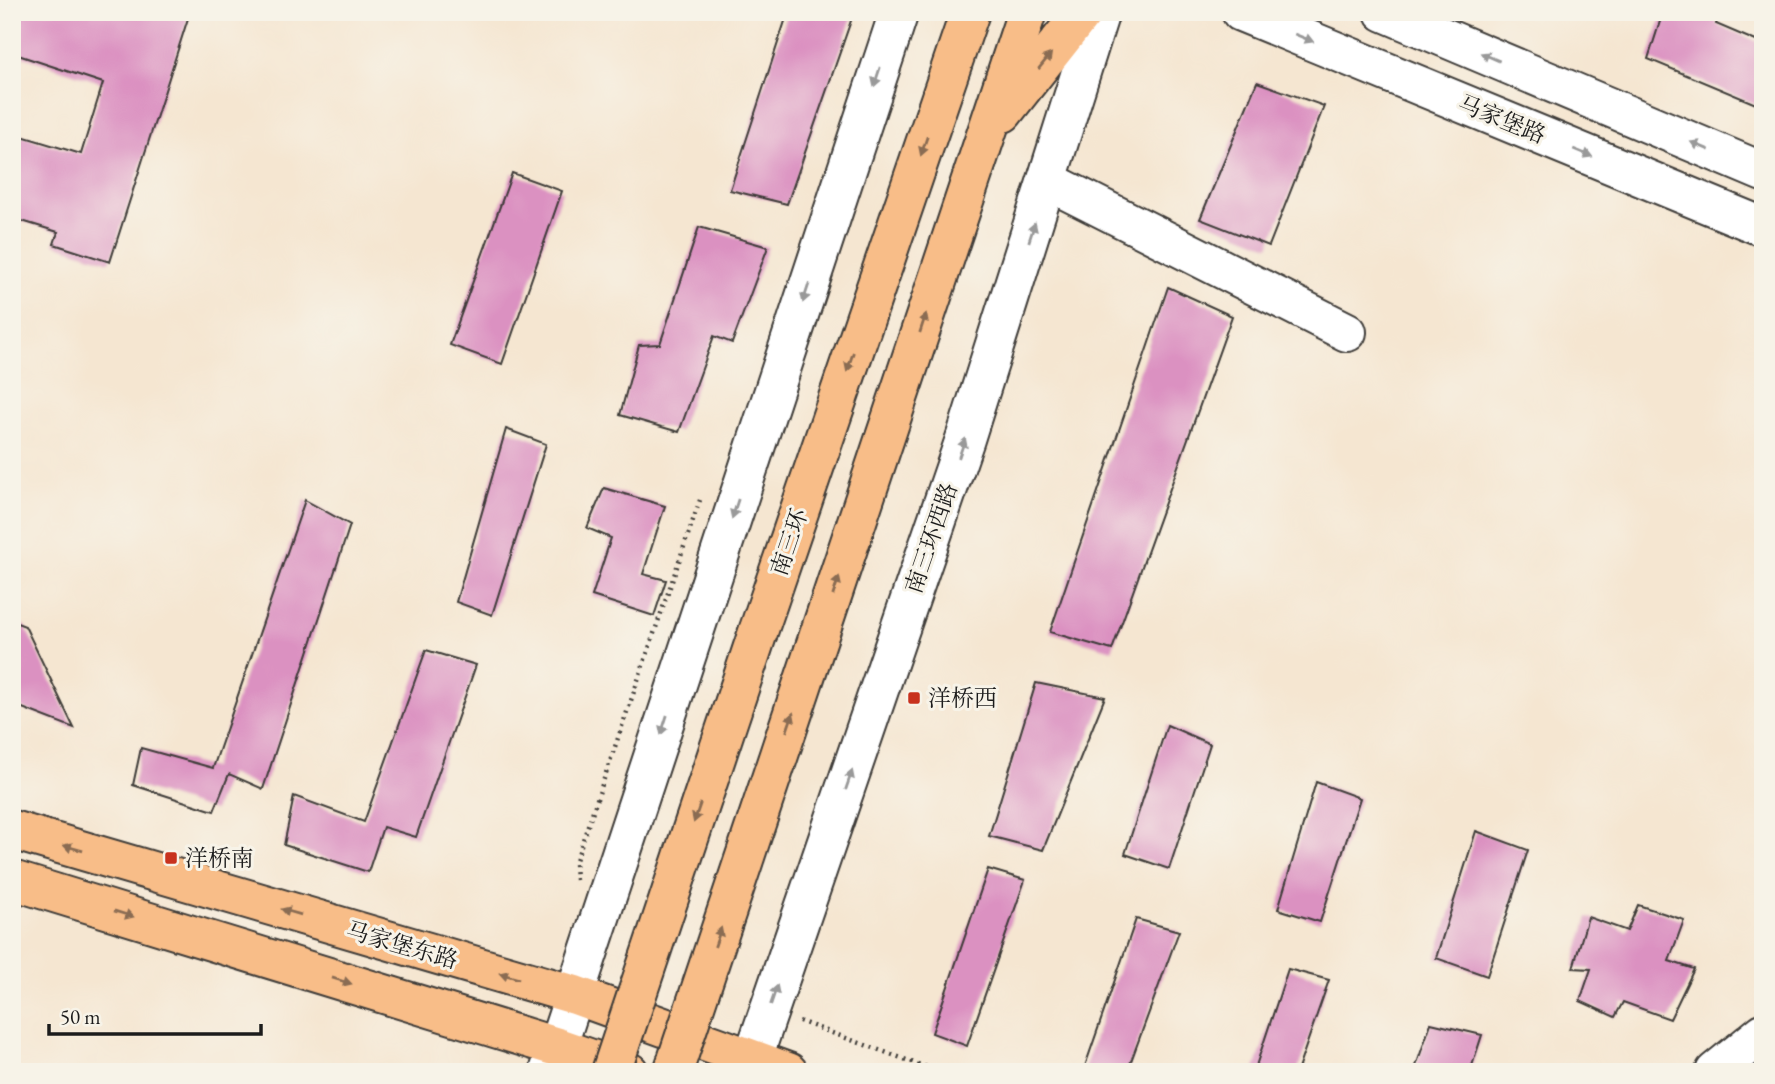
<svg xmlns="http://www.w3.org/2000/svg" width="1775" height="1084" font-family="'EB Garamond','Noto Serif SC',serif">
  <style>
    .building { fill: #db91c1 }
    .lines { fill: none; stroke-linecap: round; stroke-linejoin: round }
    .minor-casing { stroke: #3d3a37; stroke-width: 42 }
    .major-casing { stroke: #3d3a37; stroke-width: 42 }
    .highway-casing { stroke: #3d3a37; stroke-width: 42 }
    .path { stroke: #3d3a37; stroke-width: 4.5; stroke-dasharray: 2 5; stroke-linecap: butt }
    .minor { stroke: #fff; stroke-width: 38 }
    .major { stroke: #f8bd88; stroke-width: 38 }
    .highway { stroke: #f8bd88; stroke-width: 38 }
    .highway-bridge-casing { stroke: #3d3a37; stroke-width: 42; stroke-linecap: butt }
    .highway-bridge { stroke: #f8bd88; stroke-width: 38 }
    .oneway { fill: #999 }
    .oneway2 { fill: #8a6c52 }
    .poi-dot { fill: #c8321e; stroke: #f7f3e8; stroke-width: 2.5 }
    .labels { text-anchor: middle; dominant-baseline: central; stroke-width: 6; stroke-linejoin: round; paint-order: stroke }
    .street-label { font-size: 23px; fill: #1c1c1c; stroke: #f7f3e8 }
    .poi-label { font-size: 23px; fill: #1c1c1c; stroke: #f7f3e8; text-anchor: start }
  </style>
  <rect width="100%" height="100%" fill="#f7f3e8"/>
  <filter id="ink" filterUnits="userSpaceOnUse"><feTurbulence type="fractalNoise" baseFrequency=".0143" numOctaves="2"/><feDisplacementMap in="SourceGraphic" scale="14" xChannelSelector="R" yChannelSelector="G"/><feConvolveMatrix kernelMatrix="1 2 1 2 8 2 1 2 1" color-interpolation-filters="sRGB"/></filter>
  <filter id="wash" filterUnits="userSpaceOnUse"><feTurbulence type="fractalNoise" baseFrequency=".00686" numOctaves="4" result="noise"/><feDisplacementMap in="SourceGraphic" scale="28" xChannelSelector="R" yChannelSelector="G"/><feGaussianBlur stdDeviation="1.57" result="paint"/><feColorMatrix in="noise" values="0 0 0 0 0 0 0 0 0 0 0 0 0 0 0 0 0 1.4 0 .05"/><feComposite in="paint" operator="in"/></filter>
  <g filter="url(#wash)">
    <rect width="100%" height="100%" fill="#f5e6d1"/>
    <g id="blocks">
      <g class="building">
        <polygon points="14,12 190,12 110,262 54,244 58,232 12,218 12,133 81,154 103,83 12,53"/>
        <polygon points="788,12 854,12 787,204 730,190"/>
        <polygon points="1663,12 1720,12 1716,24 1763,44 1763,107 1648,59"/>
        <polygon points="1257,82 1324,106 1269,246 1200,219"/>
        <polygon points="512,173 562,191 502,364 450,345"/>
        <polygon points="699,227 768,247 732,343 714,336 679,432 620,415 639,345 660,344"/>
        <polygon points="1168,287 1232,316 1112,650 1050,632"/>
        <polygon points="506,429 546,444 492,615 456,602"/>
        <polygon points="604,488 665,506 643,574 666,580 654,616 592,596 611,538 587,528"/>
        <polygon points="305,500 350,525 263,789 229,774 214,811 133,785 141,748 213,768"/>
        <polygon points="12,621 25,626 74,728 12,704"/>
        <polygon points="426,650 476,665 416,837 383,827 368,872 284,845 294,796 364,822"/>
        <polygon points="1036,683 1105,697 1043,850 989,836"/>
        <polygon points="1167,725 1210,744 1169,869 1125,854"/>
        <polygon points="1316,782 1360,798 1320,922 1278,909"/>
        <polygon points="1476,831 1528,850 1487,976 1436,958"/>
        <polygon points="988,869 1025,880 967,1046 932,1033"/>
        <polygon points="1638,905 1684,920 1669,961 1694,969 1670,1019 1623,1002 1615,1017 1580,1001 1591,969 1573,968 1588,917 1627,931"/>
        <polygon points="1136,919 1179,931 1127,1072 1083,1072"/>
        <polygon points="1288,969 1329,980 1297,1072 1254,1072"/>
        <polygon points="1431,1023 1482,1035 1470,1072 1414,1072"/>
      </g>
    </g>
  </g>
  <g filter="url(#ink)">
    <use href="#blocks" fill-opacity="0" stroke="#3d3a37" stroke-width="2"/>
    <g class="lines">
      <defs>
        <g id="minor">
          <polyline points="1241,12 1763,227"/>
          <polyline points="1384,12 1763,172"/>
          <polyline points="1048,181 1347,332"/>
          <polyline points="549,1072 899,12"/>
          <polyline points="748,1072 965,439 1100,12"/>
          <polyline points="1715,1072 1763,1033"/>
        </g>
        <g id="major">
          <polyline points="12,830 575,995 788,1072"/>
          <polyline points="12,880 557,1047 629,1072"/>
        </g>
        <g id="highway">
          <polyline points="1003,113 1083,12"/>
          <polyline points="758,632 970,12"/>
          <polyline points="814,650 1027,12"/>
        </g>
      </defs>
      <use href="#minor" class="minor-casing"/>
      <use href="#major" class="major-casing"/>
      <use href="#highway" class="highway-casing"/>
      <g class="path">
        <polyline points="576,880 575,863 700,500"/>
        <polyline points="799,1021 940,1072"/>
      </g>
      <use href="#minor" class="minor"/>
      <use href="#major" class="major"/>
      <use href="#highway" class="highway"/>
      <defs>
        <g id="highway-bridge">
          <polyline points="611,1072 758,632"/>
          <polyline points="673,1072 814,650"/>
        </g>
      </defs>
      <use href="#highway-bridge" class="highway-bridge-casing"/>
      <use href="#highway-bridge" class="highway-bridge"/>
    </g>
    <defs><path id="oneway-solid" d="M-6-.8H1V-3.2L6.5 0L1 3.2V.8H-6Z" transform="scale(1.75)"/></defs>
    <g class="oneway">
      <use href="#oneway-solid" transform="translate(1304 38) rotate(22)"/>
      <use href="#oneway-solid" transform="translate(1490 57) rotate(-157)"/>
      <use href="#oneway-solid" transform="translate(877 77) rotate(108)"/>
      <use href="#oneway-solid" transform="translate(1700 146) rotate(-157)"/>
      <use href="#oneway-solid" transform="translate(1583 153) rotate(22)"/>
      <use href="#oneway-solid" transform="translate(1032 232) rotate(-72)"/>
      <use href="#oneway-solid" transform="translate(806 293) rotate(108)"/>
      <use href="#oneway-solid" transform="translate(962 448) rotate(-71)"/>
      <use href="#oneway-solid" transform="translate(735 509) rotate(108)"/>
      <use href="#oneway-solid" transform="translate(664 725) rotate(108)"/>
      <use href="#oneway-solid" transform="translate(849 780) rotate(-71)"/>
      <use href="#oneway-solid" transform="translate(774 995) rotate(-71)"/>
    </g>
    <g class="oneway2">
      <use href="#oneway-solid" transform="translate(1045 61) rotate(-51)"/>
      <use href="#oneway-solid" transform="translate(924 146) rotate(109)"/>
      <use href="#oneway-solid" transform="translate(923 323) rotate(-72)"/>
      <use href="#oneway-solid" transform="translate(850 362) rotate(109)"/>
      <use href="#oneway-solid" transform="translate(836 586) rotate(-72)"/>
      <use href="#oneway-solid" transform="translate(790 722) rotate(-71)"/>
      <use href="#oneway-solid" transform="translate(697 813) rotate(109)"/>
      <use href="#oneway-solid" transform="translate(73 848) rotate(-164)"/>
      <use href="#oneway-solid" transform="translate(291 912) rotate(-164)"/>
      <use href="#oneway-solid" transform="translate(124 914) rotate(17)"/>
      <use href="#oneway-solid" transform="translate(718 937) rotate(-71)"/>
      <use href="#oneway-solid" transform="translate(509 976) rotate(-164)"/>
      <use href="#oneway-solid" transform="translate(342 981) rotate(17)"/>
    </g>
  </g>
  <g class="poi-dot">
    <rect x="907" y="691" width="14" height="14" rx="3.5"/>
    <rect x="164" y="851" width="14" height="14" rx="3.5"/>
  </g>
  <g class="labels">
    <g class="street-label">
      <text transform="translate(1502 119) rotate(22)">马家堡路</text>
      <text transform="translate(931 538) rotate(-71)">南三环西路</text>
      <text transform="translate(789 542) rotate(-71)">南三环</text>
      <text transform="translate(402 945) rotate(16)">马家堡东路</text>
    </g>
    <g class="poi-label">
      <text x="928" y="698">洋桥西</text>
      <text x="185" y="858">洋桥南</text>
    </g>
  </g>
  <rect width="1775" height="1084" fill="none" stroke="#f7f3e8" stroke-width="42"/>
  <path d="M49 1024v10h212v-10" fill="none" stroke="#1c1c1c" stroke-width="3.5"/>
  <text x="60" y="1024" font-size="21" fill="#1c1c1c" stroke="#f7f3e8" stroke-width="5" paint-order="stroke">50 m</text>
</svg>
